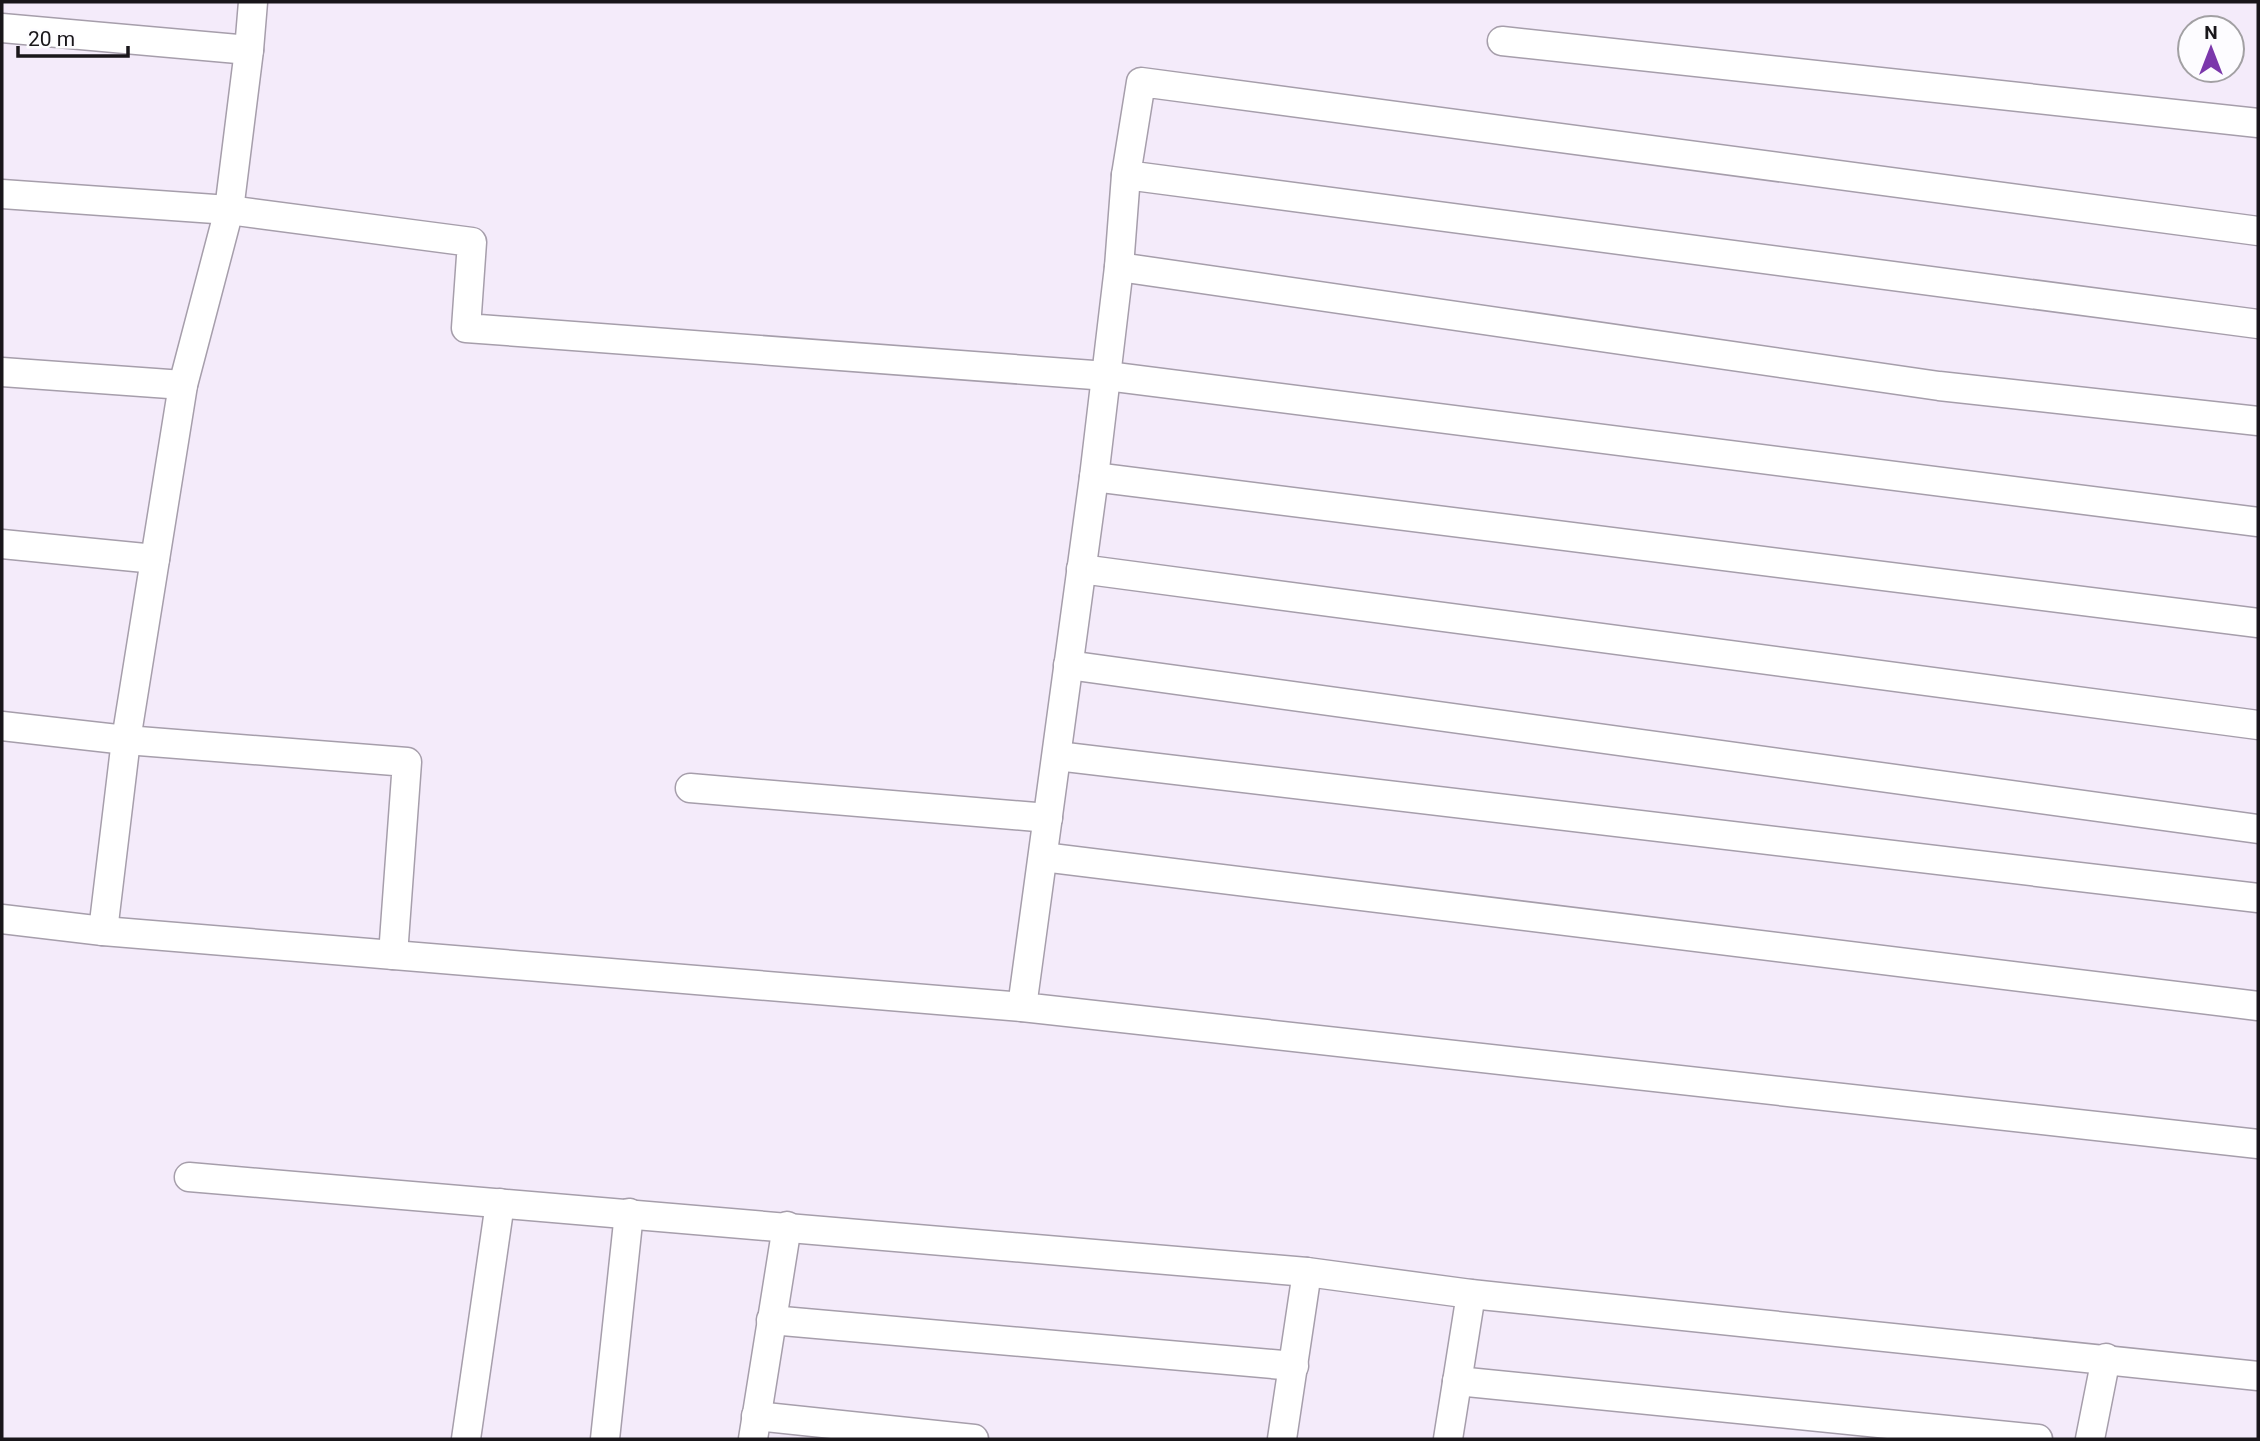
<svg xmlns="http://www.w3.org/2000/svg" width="2260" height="1441" font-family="Roboto,sans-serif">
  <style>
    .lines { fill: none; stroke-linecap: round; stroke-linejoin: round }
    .street-casing { stroke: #a69eab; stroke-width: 31 }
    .street { stroke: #fff; stroke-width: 28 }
  </style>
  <rect width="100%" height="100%" fill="#f4ebfa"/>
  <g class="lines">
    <defs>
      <g id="street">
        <polyline points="2,28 249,50"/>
        <polyline points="1502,41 2258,123"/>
        <polyline points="1126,175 1119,267 1094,477 1022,1007 2258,1144"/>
        <polyline points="2,194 229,210 472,242 466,328 1107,376 2258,522"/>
        <polyline points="2258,231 1141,82 1126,175 2258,324"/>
        <polyline points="1119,267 1939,386 2258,421"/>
        <polyline points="2,372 183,385"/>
        <polyline points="1094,477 2258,623"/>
        <polyline points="2,544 155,559"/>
        <polyline points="1081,569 2258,725"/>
        <polyline points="1068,665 2258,829"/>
        <polyline points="2,726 126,740 407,762 393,955"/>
        <polyline points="1057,756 2258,898"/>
        <polyline points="690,788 1048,818"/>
        <polyline points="1043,857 2258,1006"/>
        <polyline points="2,919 103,931 1022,1007"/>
        <polyline points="103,931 126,740 183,385 229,210 249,50 253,2"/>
        <polyline points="189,1177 1307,1272 1471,1294 2258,1376"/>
        <polyline points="771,1320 1294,1366"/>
        <polyline points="1457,1381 2038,1439"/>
        <polyline points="756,1416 974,1439"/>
        <polyline points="466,1439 500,1203"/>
        <polyline points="605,1439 629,1213"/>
        <polyline points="753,1439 787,1226"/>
        <polyline points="1282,1439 1307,1272"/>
        <polyline points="1448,1439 1471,1294"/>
        <polyline points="2090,1439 2106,1358"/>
      </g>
    </defs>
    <use href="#street" class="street-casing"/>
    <use href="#street" class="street"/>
  </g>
  <rect width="2260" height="1441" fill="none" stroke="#19161a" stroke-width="7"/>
  <g transform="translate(2211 49)"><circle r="33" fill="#fdfcff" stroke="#a2a0a3" stroke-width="2"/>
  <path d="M0-5L12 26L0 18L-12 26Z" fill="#7b37ab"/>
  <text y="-10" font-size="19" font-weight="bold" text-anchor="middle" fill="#19161a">N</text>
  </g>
  <path d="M18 46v10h110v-10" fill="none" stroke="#19161a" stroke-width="3.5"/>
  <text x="28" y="46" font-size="21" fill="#19161a" stroke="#fdfcff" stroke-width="5" paint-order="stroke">20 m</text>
</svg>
